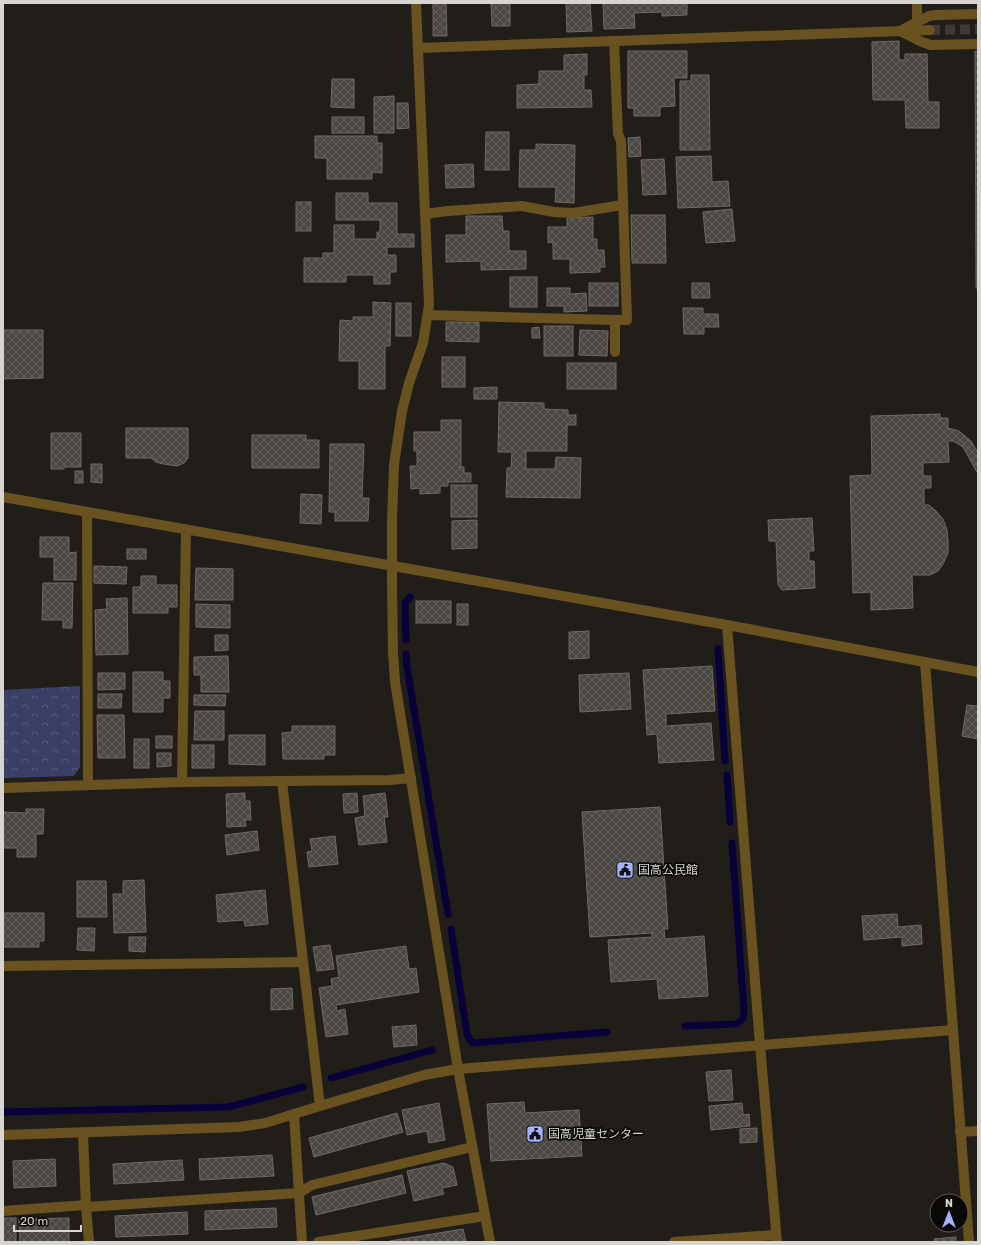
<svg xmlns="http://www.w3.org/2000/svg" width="981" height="1245" font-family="Rubik,'Noto Sans JP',sans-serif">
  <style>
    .park { fill: url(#park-crowns) }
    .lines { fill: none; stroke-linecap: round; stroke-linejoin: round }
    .stream { stroke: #080039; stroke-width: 7 }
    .building { fill: url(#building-cross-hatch); stroke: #6e6a65 }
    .minor-tunnel { stroke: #3c3936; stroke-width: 10; stroke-dasharray: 10 5; stroke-linecap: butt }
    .service { stroke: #695120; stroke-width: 10 }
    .minor { stroke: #695120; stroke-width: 10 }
    .tertiary { stroke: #695120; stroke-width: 10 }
    .labels { text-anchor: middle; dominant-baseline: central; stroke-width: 3.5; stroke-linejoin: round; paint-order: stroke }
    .poi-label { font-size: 12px; fill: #d7d5d2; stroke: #0a0907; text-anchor: start }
  </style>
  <defs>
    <pattern id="park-crowns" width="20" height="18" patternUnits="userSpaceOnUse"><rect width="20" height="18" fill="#393f67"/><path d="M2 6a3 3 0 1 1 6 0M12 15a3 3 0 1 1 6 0" fill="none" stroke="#555a7c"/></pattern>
    <pattern id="building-cross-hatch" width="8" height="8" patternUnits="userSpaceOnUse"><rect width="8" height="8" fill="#4b4843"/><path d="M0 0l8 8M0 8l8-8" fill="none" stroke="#64625d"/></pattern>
  </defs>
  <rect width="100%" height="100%" fill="#211e1a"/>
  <polygon class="park" points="80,686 80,767 74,776 3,778 3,690"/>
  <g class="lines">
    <g class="stream">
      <polyline points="406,640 405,603 410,597"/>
      <polyline points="718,649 725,761"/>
      <polyline points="406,654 407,667 448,914"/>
      <polyline points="727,775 730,822"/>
      <polyline points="451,929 467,1034 472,1043 607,1032"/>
      <polyline points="685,1026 736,1024 743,1019 744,1011 732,843"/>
      <polyline points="331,1078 432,1050"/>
      <polyline points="3,1112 228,1107 303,1087"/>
    </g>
  </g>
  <g class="building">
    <polygon points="433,3 446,3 447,36 433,36"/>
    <polygon points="491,3 510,3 510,26 492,26"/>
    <polygon points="566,3 590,3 592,31 567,32"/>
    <polygon points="603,3 687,3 687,15 662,16 662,12 634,13 635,28 604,29"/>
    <polygon points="899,41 899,60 905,60 905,54 927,54 928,102 939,102 939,128 906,128 905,100 873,100 872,42"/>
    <polygon points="628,51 687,51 687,78 674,78 675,106 660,107 660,116 634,116 634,108 628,108"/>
    <polygon points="975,51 978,51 978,288 976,288"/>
    <polygon points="587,54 587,75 584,75 584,90 591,90 592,107 517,108 517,85 539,84 539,71 564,71 564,55"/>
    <polygon points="691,75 709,75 710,150 680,150 680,81 691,81"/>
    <polygon points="332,79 354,79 354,108 331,107"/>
    <polygon points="394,96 394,133 374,133 374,97"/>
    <polygon points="397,103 408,103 409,128 397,129"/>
    <rect x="332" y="117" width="32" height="16"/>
    <polygon points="486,132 509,132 509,170 485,170"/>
    <polygon points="315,136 377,136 377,143 382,143 382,173 372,172 372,179 327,179 327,158 315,158"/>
    <polygon points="640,137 641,156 629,157 628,138"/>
    <polygon points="536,144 575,145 574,203 555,202 556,187 519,187 520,150 536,150"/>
    <polygon points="711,156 712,182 728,181 730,206 678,208 676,157"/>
    <polygon points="664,159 666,194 643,195 641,160"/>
    <polygon points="473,164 474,187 446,188 445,165"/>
    <polygon points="336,193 368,193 368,203 397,203 397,234 414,234 414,247 387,247 387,255 396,255 396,272 390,272 390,284 374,284 374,275 346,275 346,282 304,282 304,258 323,258 323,253 334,253 334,225 354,225 354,239 377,239 377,232 380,232 380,220 336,220"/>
    <rect x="296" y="202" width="15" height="29"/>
    <polygon points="732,209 735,241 706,243 703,212"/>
    <polygon points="631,215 665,215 666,263 632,263"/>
    <polygon points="466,216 502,216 503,231 509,231 509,251 526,251 526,269 481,270 481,261 446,262 446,235 466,235"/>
    <polygon points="593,217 593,239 597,239 597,250 604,250 605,267 600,267 600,272 570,273 570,259 553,259 553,242 548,243 548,227 567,227 567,218"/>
    <rect x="510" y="277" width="27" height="30"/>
    <rect x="589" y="283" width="29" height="23"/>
    <polygon points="692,283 709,283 710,298 692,298"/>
    <polygon points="547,288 570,288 570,294 586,293 587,311 564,312 564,306 547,306"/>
    <polygon points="373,302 391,303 390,346 385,346 385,389 359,389 359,361 339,361 340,320 353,321 353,317 373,317"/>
    <rect x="396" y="303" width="15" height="33"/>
    <polygon points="683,308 703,308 703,314 718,314 719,327 704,327 704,334 684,334"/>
    <polygon points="446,322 479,322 479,342 446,341"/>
    <rect x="544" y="326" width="29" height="30"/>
    <polygon points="539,327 540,338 532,338 532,328"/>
    <polygon points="3,330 43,330 43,378 3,379"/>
    <polygon points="580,330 608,331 607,356 579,355"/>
    <rect x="442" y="357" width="23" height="30"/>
    <rect x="567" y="363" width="49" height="26"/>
    <polygon points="497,387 497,399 474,399 474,388"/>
    <polygon points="499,402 544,403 544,409 568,410 568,415 576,415 576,425 567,425 567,451 526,451 526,469 555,469 556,457 581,458 580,498 506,497 507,468 511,468 512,452 498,452"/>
    <polygon points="940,414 940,418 948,418 948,428 959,431 971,441 978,453 978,474 963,447 953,441 948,441 949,462 923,463 923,476 931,476 931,488 924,488 924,505 929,505 936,511 943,519 947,530 948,541 948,553 943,564 938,571 930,575 912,575 913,608 871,610 871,592 853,593 850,476 872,475 871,416"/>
    <polygon points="441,420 461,420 461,467 464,467 464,473 471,473 471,482 448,482 448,486 440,486 440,493 420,494 420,488 411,489 410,466 417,466 417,451 414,451 414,432 441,432"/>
    <polygon points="126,428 188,428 188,458 184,463 177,466 163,464 156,462 151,458 126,458"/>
    <polygon points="51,433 81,433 81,467 64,467 64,469 51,469"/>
    <polygon points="252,435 306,435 306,440 319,440 319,468 252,468"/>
    <polygon points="330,444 364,444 362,498 369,498 368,521 335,521 335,512 329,512"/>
    <polygon points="91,464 102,464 102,483 91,482"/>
    <rect x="75" y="471" width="8" height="12"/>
    <rect x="451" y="485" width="26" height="32"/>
    <polygon points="301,494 322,495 321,524 300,523"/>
    <polygon points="812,518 814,551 809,551 809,561 814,561 815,588 782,590 778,585 776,541 769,541 768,520"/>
    <polygon points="477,520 477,548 452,549 452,521"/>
    <polygon points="40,537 69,537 69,553 76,552 76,580 54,580 54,557 40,557"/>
    <rect x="127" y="549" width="19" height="10"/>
    <polygon points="94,566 127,567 126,584 94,583"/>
    <polygon points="196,568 233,569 233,600 195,600"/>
    <polygon points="141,576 156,576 156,585 177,585 177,607 168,607 168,613 133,613 133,587 141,587"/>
    <polygon points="43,583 73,583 72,628 63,628 63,620 42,620"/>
    <polygon points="127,598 128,654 96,655 95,610 107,609 106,599"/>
    <rect x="416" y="601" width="35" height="22"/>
    <polygon points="196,604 230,605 230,628 196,627"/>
    <rect x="457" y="604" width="11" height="21"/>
    <polygon points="589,631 589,658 569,659 569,632"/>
    <polygon points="215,635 228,635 228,650 215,651"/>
    <polygon points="228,656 229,692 201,692 201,675 194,675 194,657"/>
    <polygon points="712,666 715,711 666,714 666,726 711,723 714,760 659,763 657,734 647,735 643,670"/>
    <polygon points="133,672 163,672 163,681 170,681 170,698 163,698 163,712 133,712"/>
    <polygon points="98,673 125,673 125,689 98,690"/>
    <polygon points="629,673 631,709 580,712 579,675"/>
    <polygon points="98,694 122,694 121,708 98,708"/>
    <polygon points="194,695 226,695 225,706 194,705"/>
    <polygon points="967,705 978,706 978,739 962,736"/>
    <polygon points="195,711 224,711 224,740 194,740"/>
    <polygon points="97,715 124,715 125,758 98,758"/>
    <polygon points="292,726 335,726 335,755 324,755 324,759 283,759 282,733 292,732"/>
    <polygon points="229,735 265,735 265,765 229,764"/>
    <rect x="156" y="736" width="16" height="12"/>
    <rect x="134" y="739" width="15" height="29"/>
    <rect x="192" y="745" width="22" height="23"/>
    <polygon points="157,753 171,753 171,766 157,767"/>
    <polygon points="245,793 245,801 250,801 251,820 245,820 246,826 227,827 226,794"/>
    <polygon points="357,793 358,812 344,813 343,794"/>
    <polygon points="385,793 388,817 384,817 387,842 359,845 355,818 365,816 363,796"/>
    <polygon points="660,807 668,929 664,929 665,939 704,936 708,996 659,999 657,979 611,982 608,940 652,937 652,933 590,937 582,812"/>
    <polygon points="26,809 44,809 43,834 36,834 36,857 17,857 17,848 3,848 3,812 26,813"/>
    <polygon points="257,831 259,850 227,855 225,835"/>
    <polygon points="335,836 338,864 309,867 307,852 312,851 310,839"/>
    <polygon points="144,880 146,932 114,933 113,894 123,894 123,881"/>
    <polygon points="77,881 106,881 107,917 77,917"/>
    <polygon points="265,890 268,924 245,926 244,920 218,922 216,895"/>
    <polygon points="3,913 44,913 44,941 39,941 39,947 3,947"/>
    <polygon points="897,914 898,927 921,925 922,944 902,946 902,937 864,940 862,916"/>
    <polygon points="78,928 95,928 94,951 77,950"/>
    <polygon points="129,937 146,937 145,952 129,951"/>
    <polygon points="330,945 334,969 317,971 313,947"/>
    <polygon points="406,946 409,969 416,968 419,992 336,1005 337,1011 345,1009 348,1034 326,1037 319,988 332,986 331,979 339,977 336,956"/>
    <polygon points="292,988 293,1009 271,1010 271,989"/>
    <polygon points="416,1025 417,1045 394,1047 392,1027"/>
    <polygon points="731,1070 733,1100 709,1101 706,1072"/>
    <polygon points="524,1102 525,1113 579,1110 582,1156 491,1161 487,1104"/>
    <polygon points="439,1103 445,1140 429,1143 427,1131 407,1135 402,1110"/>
    <polygon points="742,1103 743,1115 749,1114 750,1126 711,1130 709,1106"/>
    <polygon points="397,1113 403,1132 314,1157 309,1138"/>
    <polygon points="757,1128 757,1142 740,1143 740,1129"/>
    <polygon points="272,1155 274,1176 200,1180 199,1159"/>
    <polygon points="55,1159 56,1186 14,1188 13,1161"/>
    <polygon points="182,1160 184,1180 114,1184 113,1164"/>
    <polygon points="444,1163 453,1167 457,1185 442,1188 444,1194 414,1201 407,1171"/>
    <polygon points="402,1175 406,1193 316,1215 312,1197"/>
    <polygon points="276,1208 277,1227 205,1230 205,1211"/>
    <polygon points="187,1212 188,1234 116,1237 115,1216"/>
    <rect x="3" y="1218" width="13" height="24"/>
    <polygon points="69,1218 69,1242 20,1242 19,1219"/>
    <polygon points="463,1229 466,1242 390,1242 390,1241"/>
    <polygon points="956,1237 956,1242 935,1242 934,1239"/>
  </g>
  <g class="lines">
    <polyline class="minor-tunnel" points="930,30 978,29"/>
    <polyline class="service" points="917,3 917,22"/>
    <g class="minor">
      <polyline points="902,30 929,16 936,15 978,14"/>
      <polyline points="902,32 922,42 931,45 978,44"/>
      <polyline points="614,41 618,134 621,141 627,320 615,320"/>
      <polyline points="419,48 930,30"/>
      <polyline points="425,214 448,211 522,206 554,212 573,213 622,205"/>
      <polyline points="428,315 615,320 615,352"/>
      <polyline points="87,512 88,785"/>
      <polyline points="727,625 760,1045 777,1242"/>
      <polyline points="282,781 320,1106"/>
      <polyline points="182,782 186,529"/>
      <polyline points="3,788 182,782 390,780 411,778"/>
      <polyline points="3,966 303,962"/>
      <polyline points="953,1030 969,1242"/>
      <polyline points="294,1114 302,1242"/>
      <polyline points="960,1132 978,1131"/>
      <polyline points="83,1133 86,1207 89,1242"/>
      <polyline points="86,1207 299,1193 312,1185 472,1147"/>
      <polyline points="3,1211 86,1205"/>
      <polyline points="318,1242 485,1216"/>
      <polyline points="674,1242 776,1235"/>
    </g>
    <g class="tertiary">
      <polyline points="416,3 429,305 423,343 409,383 402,411 394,465 392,521 392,585 393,653 395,682 458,1069 490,1242"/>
      <polyline points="3,497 727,625 978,672"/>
      <polyline points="3,1135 239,1127 265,1123 320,1106 424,1075 458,1069 953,1030 925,662"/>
    </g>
  </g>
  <defs>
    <symbol id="civic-square" viewBox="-11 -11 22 22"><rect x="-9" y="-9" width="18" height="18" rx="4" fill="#a4b2fc" stroke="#0a0907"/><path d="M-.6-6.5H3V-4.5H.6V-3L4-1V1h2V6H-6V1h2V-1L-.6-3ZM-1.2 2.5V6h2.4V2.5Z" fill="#111"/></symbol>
  </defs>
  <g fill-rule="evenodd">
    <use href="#civic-square" x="615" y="860" width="20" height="20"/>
    <use href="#civic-square" x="525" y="1124" width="20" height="20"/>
  </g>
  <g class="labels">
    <g class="poi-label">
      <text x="638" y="870">国高公民館</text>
      <text x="548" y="1134">国高児童センター</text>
    </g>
  </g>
  <rect width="981" height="1245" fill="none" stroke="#d7d5d2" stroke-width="8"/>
  <g transform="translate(949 1213)"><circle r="19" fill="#0a0907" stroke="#5c5b58"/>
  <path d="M0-3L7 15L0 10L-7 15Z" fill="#a4b2fc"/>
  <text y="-6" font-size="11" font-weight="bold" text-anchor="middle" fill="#d7d5d2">N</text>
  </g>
  <path d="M14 1225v6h67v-6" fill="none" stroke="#d7d5d2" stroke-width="2"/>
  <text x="20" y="1225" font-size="12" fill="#d7d5d2" stroke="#0a0907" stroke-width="3" paint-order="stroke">20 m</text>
</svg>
